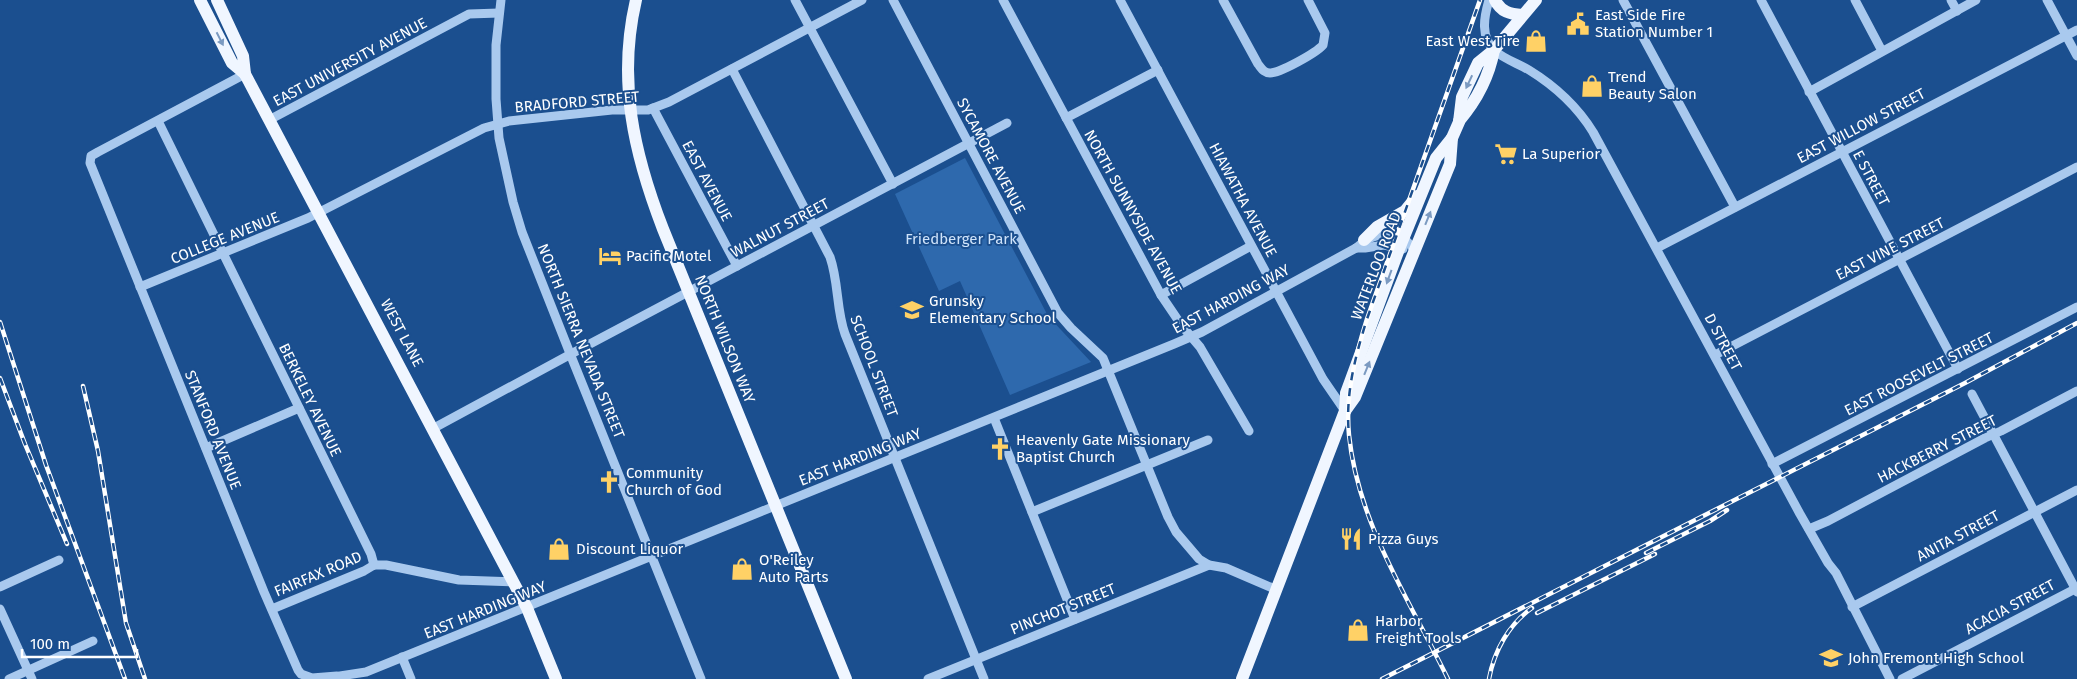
<svg xmlns="http://www.w3.org/2000/svg" width="2077" height="679" font-family="'Fira Sans',sans-serif">
  <style>
    .green { fill: #2e69ad }
    .lines { fill: none; stroke-linecap: round; stroke-linejoin: round }
    .minor { stroke: #a9c9ee; stroke-width: 9 }
    .major { stroke: #f0f6ff; stroke-width: 12 }
    .rail-casing { stroke: #fff; stroke-width: 4.5 }
    .rail { stroke: #1b4f8f; stroke-width: 2.5; stroke-dasharray: 8; stroke-linecap: butt }
    .oneway { fill: #7b9ac1 }
    .labels { text-anchor: middle; dominant-baseline: central; stroke-width: 4; stroke-linejoin: round; paint-order: stroke }
    .poi-label { font-size: 15px; fill: #fff; stroke: #1b4f8f; text-anchor: start }
    .street-label { font-size: 15px; fill: #fff; stroke: #1b4f8f }
    .park-label { font-size: 15px; fill: #cfe3fa; stroke: #1b4f8f }
  </style>
  <rect width="100%" height="100%" fill="#1b4f8f"/>
  <polygon class="green" points="965,158 1048,316 1091,362 1010,395 960,281 939,291 895,194"/>
  <g class="lines">
    <g class="minor">
      <polyline points="501,0 496,45 496,99 499,138 513,202 522,232 573,361 701,679"/>
      <polyline points="795,0 893,184"/>
      <polyline points="893,0 1058,313 1071,328 1103,358 1168,517 1176,532 1199,559 1209,565 1226,568 1277,590"/>
      <polyline points="1003,0 1161,295 1182,326 1200,347 1249,431"/>
      <polyline points="1120,0 1323,379 1345,411"/>
      <path d="M1223,0L1258,64C1262,69 1264,73 1270,73C1280,73 1316,53 1323,45L1325,33L1308,0"/>
      <path d="M1489,0C1484,17 1480,37 1495,51C1504,59 1519,64 1529,70C1555,86 1577,106 1593,132L1800,514L1828,563L1836,573L1890,679"/>
      <polyline points="1623,0 1735,207"/>
      <polyline points="1761,0 1958,369"/>
      <polyline points="1855,0 1882,51"/>
      <polyline points="1951,0 1957,11"/>
      <polyline points="2047,0 2077,56"/>
      <path d="M732,69L830,257C839,283 836,309 845,334L984,679"/>
      <polyline points="245,74 98,152 91,156 90,163 264,592 298,670 301,674 312,678 337,676"/>
      <polyline points="1809,92 1976,0"/>
      <polyline points="653,108 737,266"/>
      <polyline points="1066,118 1158,70"/>
      <polyline points="269,120 469,14 499,13"/>
      <polyline points="158,121 371,554 374,565"/>
      <polyline points="1356,248 1365,248 1384,245 1403,249"/>
      <polyline points="1657,248 2077,30"/>
      <polyline points="140,287 308,218 484,128 509,121 612,110 648,110 669,102 862,0"/>
      <polyline points="1161,295 1251,246"/>
      <polyline points="1715,355 2077,167"/>
      <polyline points="1972,394 2077,592"/>
      <polyline points="994,418 1075,619"/>
      <polyline points="434,428 571,354 1007,123"/>
      <polyline points="206,448 299,408"/>
      <polyline points="1772,464 2077,307"/>
      <polyline points="1032,512 1208,440"/>
      <polyline points="1809,529 1828,521 1985,438 2001,431 2077,391"/>
      <polyline points="374,565 386,565 459,580 514,582"/>
      <polyline points="0,587 59,560"/>
      <polyline points="1852,607 2077,490"/>
      <polyline points="0,609 32,679"/>
      <polyline points="272,609 364,571 374,565"/>
      <polyline points="402,657 411,679"/>
      <polyline points="9,679 93,641"/>
      <path d="M332,679L340,676L366,672L1174,344L1202,332L1356,248C1368,237 1389,228 1404,239C1408,242 1412,247 1415,250"/>
      <polyline points="928,679 1209,565"/>
      <polyline points="1902,679 2077,588"/>
    </g>
    <g class="major">
      <polyline points="200,0 232,63 245,74"/>
      <polyline points="217,0 243,56 245,74 527,608 556,679"/>
      <path d="M636,0C617,81 634,154 663,229L846,679"/>
      <path d="M1495,0C1501,12 1510,14 1522,15"/>
      <path d="M1459,121C1477,100 1489,77 1494,50"/>
      <polyline points="1364,240 1377,227 1405,211 1417,196"/>
      <polyline points="1345,411 1355,397 1450,164 1452,138 1459,122 1462,97 1478,63 1494,50 1536,0"/>
      <polyline points="1242,679 1345,411 1346,393 1399,249 1436,158 1452,138"/>
    </g>
    <defs>
      <g id="rail">
        <polyline points="0,322 46,465 125,679"/>
        <polyline points="0,378 25,444 67,544"/>
        <polyline points="83,386 98,451 126,623 145,679"/>
        <polyline points="1646,553 1710,521 1727,510"/>
        <polyline points="1537,613 1655,554"/>
        <polyline points="1382,679 1965,383 2077,323"/>
        <path d="M1448,679C1410,601 1358,524 1349,435C1345,395 1355,357 1367,319L1480,0"/>
        <path d="M1489,679C1494,651 1509,624 1532,608"/>
      </g>
    </defs>
    <use href="#rail" class="rail-casing"/>
    <use href="#rail" class="rail"/>
  </g>
  <defs><path id="oneway-solid" d="M-6-.8H1V-3.2L6.5 0L1 3.2V.8H-6Z" transform="scale(1.25)"/></defs>
  <g class="oneway">
    <use href="#oneway-solid" transform="translate(220 39) rotate(63)"/>
    <use href="#oneway-solid" transform="translate(1469 82) rotate(115)"/>
    <use href="#oneway-solid" transform="translate(1428 218) rotate(-68)"/>
    <use href="#oneway-solid" transform="translate(1389 277) rotate(110)"/>
    <use href="#oneway-solid" transform="translate(1367 368) rotate(-68)"/>
  </g>
  <defs>
    <symbol id="civic-bare" viewBox="-9 -9 18 18"><path d="M-.6-6.5H3V-4.5H.6V-3L4-1V1h2V6H-6V1h2V-1L-.6-3ZM-1.2 2.5V6h2.4V2.5Z" fill="#ffd166" stroke="#1b4f8f" stroke-width="2.5" paint-order="stroke"/></symbol>
    <symbol id="shop-bare" viewBox="-9 -9 18 18"><path d="M-5-2.5h2.3a2.7 3.5 0 0 1 5.4 0H5L5.5 6h-11ZM-1.5-2.5h3a1.5 2.3 0 0 0-3 0Z" fill="#ffd166" stroke="#1b4f8f" stroke-width="2.5" paint-order="stroke"/></symbol>
    <symbol id="supermarket-bare" viewBox="-9 -9 18 18"><path d="M-6-5.5h2.5l.6 2H6L4.5 2H-2.5L-4.4-4H-6ZM-1.5 3.2a1.3 1.3 0 1 0 .1 0ZM3 3.2a1.3 1.3 0 1 0 .1 0Z" fill="#ffd166" stroke="#1b4f8f" stroke-width="2.5" paint-order="stroke"/></symbol>
    <symbol id="hotel-bare" viewBox="-9 -9 18 18"><path d="M-6-4.5h1.5V1H6V5H4.5V3h-9V5H-6ZM-4 0a1.8 1.8 0 1 1 3.6 0ZM.5 0V-2.5h3Q6-2.5 6 0Z" fill="#ffd166" stroke="#1b4f8f" stroke-width="2.5" paint-order="stroke"/></symbol>
    <symbol id="school-bare" viewBox="-9 -9 18 18"><path d="M0-5L7-2L0 1L-7-2ZM-4 1L0 2.5L4 1V4Q0 6-4 4Z" fill="#ffd166" stroke="#1b4f8f" stroke-width="2.5" paint-order="stroke"/></symbol>
    <symbol id="church-bare" viewBox="-9 -9 18 18"><path d="M-1.2-6h2.4v3.5h3.3v2.4h-3.3V6h-2.4V-.1h-3.3v-2.4h3.3Z" fill="#ffd166" stroke="#1b4f8f" stroke-width="2.5" paint-order="stroke"/></symbol>
    <symbol id="restaurant-bare" viewBox="-9 -9 18 18"><path d="M-5-6h1v4h1v-4h1v4h1v-4h1v5L-1.5 .5V6h-2V.5L-5-1ZM5-6V6H3V1.5H1.5Q1.5-4 5-6Z" fill="#ffd166" stroke="#1b4f8f" stroke-width="2.5" paint-order="stroke"/></symbol>
  </defs>
  <g fill-rule="evenodd">
    <use href="#civic-bare" x="1562" y="8" width="32" height="32"/>
    <use href="#shop-bare" x="1520" y="25" width="32" height="32"/>
    <use href="#shop-bare" x="1576" y="70" width="32" height="32"/>
    <use href="#supermarket-bare" x="1490" y="138" width="32" height="32"/>
    <use href="#hotel-bare" x="594" y="240" width="32" height="32"/>
    <use href="#school-bare" x="896" y="294" width="32" height="32"/>
    <use href="#church-bare" x="984" y="433" width="32" height="32"/>
    <use href="#church-bare" x="593" y="466" width="32" height="32"/>
    <use href="#restaurant-bare" x="1335" y="523" width="32" height="32"/>
    <use href="#shop-bare" x="543" y="533" width="32" height="32"/>
    <use href="#shop-bare" x="726" y="553" width="32" height="32"/>
    <use href="#shop-bare" x="1342" y="614" width="32" height="32"/>
    <use href="#school-bare" x="1815" y="642" width="32" height="32"/>
  </g>
  <g class="labels">
    <g class="poi-label">
      <text x="1595" y="15">East Side Fire<tspan x="1595" dy="17">Station Number 1</tspan></text>
      <text x="1520" y="41" text-anchor="end">East West Tire</text>
      <text x="1608" y="77">Trend<tspan x="1608" dy="17">Beauty Salon</tspan></text>
      <text x="1522" y="154">La Superior</text>
      <text x="626" y="256">Pacific Motel</text>
      <text x="929" y="301">Grunsky<tspan x="929" dy="17">Elementary School</tspan></text>
      <text x="1016" y="440">Heavenly Gate Missionary<tspan x="1016" dy="17">Baptist Church</tspan></text>
      <text x="626" y="473">Community<tspan x="626" dy="17">Church of God</tspan></text>
      <text x="1368" y="539">Pizza Guys</text>
      <text x="576" y="549">Discount Liquor</text>
      <text x="759" y="560">O'Reiley<tspan x="759" dy="17">Auto Parts</tspan></text>
      <text x="1375" y="621">Harbor<tspan x="1375" dy="17">Freight Tools</tspan></text>
      <text x="1848" y="658">John Fremont High School</text>
    </g>
    <g class="street-label">
      <text transform="translate(350 62) rotate(-28)">EAST UNIVERSITY AVENUE</text>
      <text transform="translate(577 102) rotate(-5)">BRADFORD STREET</text>
      <text transform="translate(1861 126) rotate(-28)">EAST WILLOW STREET</text>
      <text transform="translate(991 156) rotate(62)">SYCAMORE AVENUE</text>
      <text transform="translate(1871 178) rotate(62)">E STREET</text>
      <text transform="translate(707 181) rotate(62)">EAST AVENUE</text>
      <text transform="translate(1243 200) rotate(62)">HIAWATHA AVENUE</text>
      <text transform="translate(1133 212) rotate(61)">NORTH SUNNYSIDE AVENUE</text>
      <text transform="translate(780 228) rotate(-28)">WALNUT STREET</text>
      <text transform="translate(225 238) rotate(-22)">COLLEGE AVENUE</text>
      <text transform="translate(1890 249) rotate(-27)">EAST VINE STREET</text>
      <text transform="translate(1376 266) rotate(-69)">WATERLOO ROAD</text>
      <text transform="translate(1231 299) rotate(-28)">EAST HARDING WAY</text>
      <text transform="translate(402 333) rotate(62)">WEST LANE</text>
      <text transform="translate(725 339) rotate(68)">NORTH WILSON WAY</text>
      <text transform="translate(581 341) rotate(68)">NORTH SIERRA NEVADA STREET</text>
      <text transform="translate(1723 342) rotate(62)">D STREET</text>
      <text transform="translate(874 366) rotate(69)">SCHOOL STREET</text>
      <text transform="translate(1919 374) rotate(-27)">EAST ROOSEVELT STREET</text>
      <text transform="translate(310 400) rotate(64)">BERKELEY AVENUE</text>
      <text transform="translate(213 430) rotate(68)">STANFORD AVENUE</text>
      <text transform="translate(1937 449) rotate(-27)">HACKBERRY STREET</text>
      <text transform="translate(860 457) rotate(-22)">EAST HARDING WAY</text>
      <text transform="translate(1958 536) rotate(-28)">ANITA STREET</text>
      <text transform="translate(318 574) rotate(-23)">FAIRFAX ROAD</text>
      <text transform="translate(2010 607) rotate(-28)">ACACIA STREET</text>
      <text transform="translate(1063 609) rotate(-22)">PINCHOT STREET</text>
      <text transform="translate(485 610) rotate(-22)">EAST HARDING WAY</text>
    </g>
    <g class="park-label">
      <text x="961" y="239">Friedberger Park</text>
    </g>
  </g>
  <path d="M22 649v8h115v-8" fill="none" stroke="#ffffff" stroke-width="2.5"/>
  <text x="30" y="649" font-size="15" fill="#ffffff" stroke="#1b4f8f" stroke-width="4" paint-order="stroke">100 m</text>
</svg>
